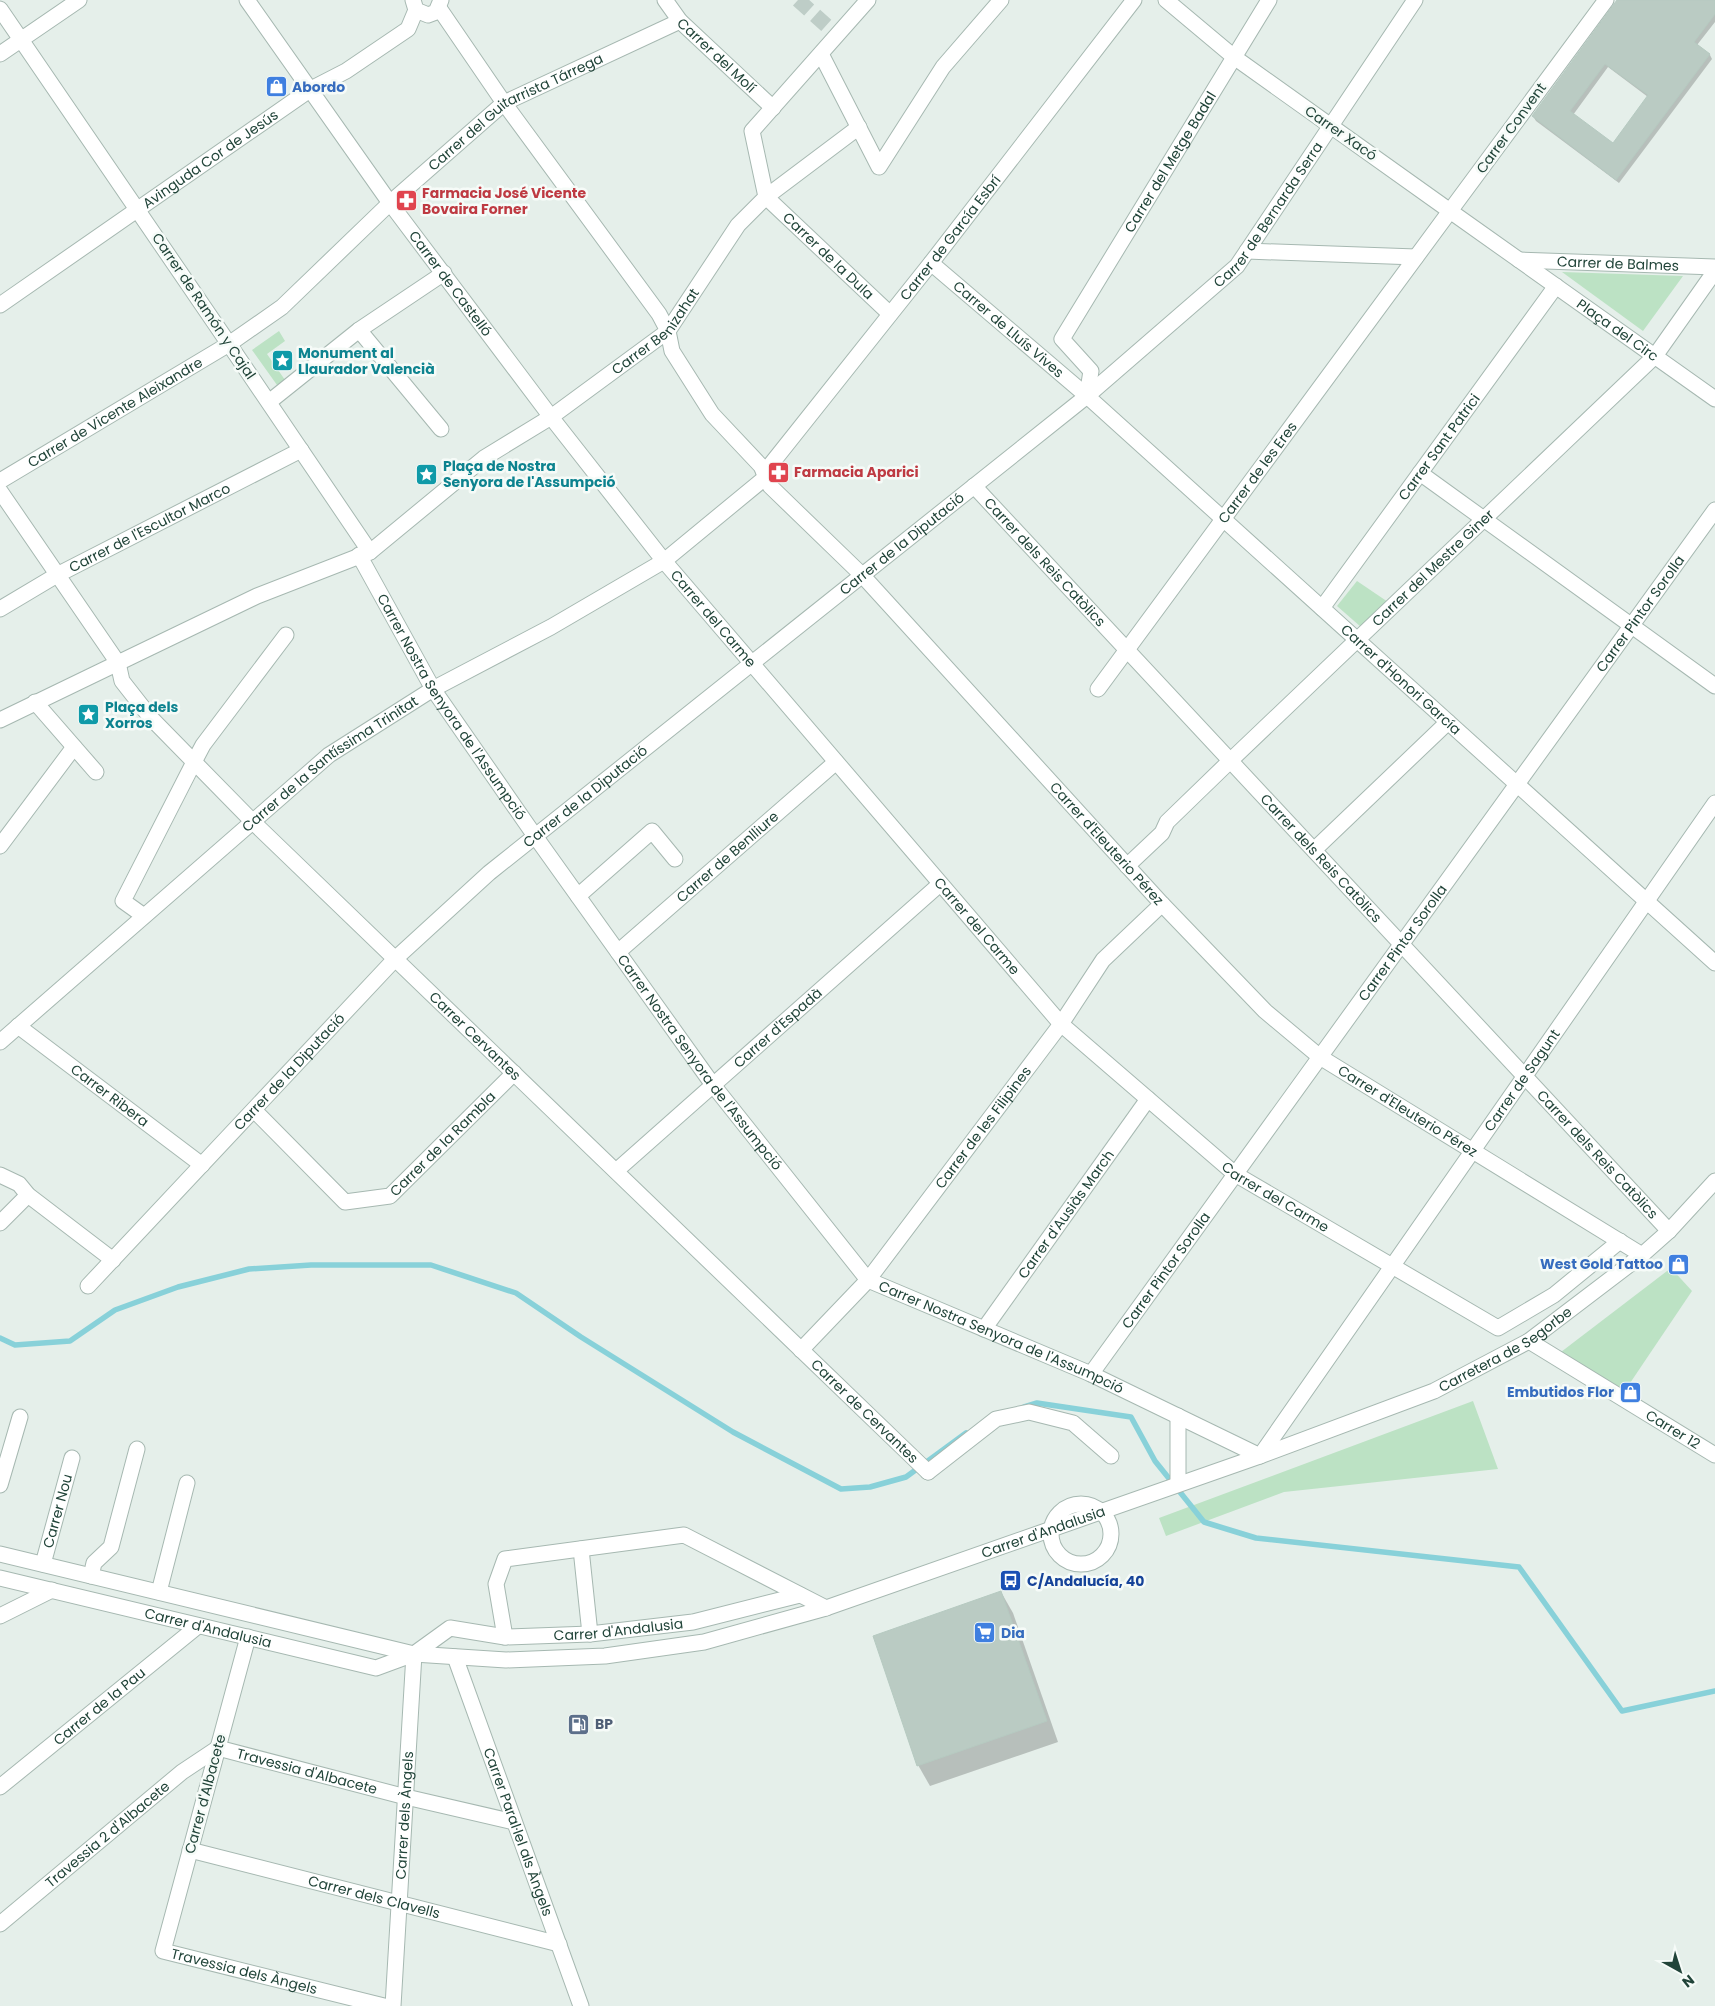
<svg xmlns="http://www.w3.org/2000/svg" width="1715" height="2006" font-family="Poppins,sans-serif">
  <style>
    .green { fill: #bce2c4 }
    .shadow { fill: #0003; fill-rule: evenodd }
    .lines { fill: none; stroke-linecap: round; stroke-linejoin: round }
    .stream { stroke: #88d1d9; stroke-width: 5.5 }
    .building { fill: #bacbc3; stroke: #b6cac1; fill-rule: evenodd }
    .pedestrian-tunnel { stroke: #becdc7; stroke-width: 15; stroke-dasharray: 15 8; stroke-linecap: butt }
    .pedestrian-casing { stroke: #a6b8b1; stroke-width: 17 }
    .minor-casing { stroke: #a6b8b1; stroke-width: 17 }
    .tertiary-casing { stroke: #a6b8b1; stroke-width: 17 }
    .pedestrian { stroke: #fff; stroke-width: 15 }
    .minor { stroke: #fff; stroke-width: 15 }
    .tertiary { stroke: #fff; stroke-width: 15 }
    .labels { text-anchor: middle; dominant-baseline: central; stroke-width: 5; stroke-linejoin: round; paint-order: stroke }
    .street-label { font-size: 14px; fill: #214439; stroke: #f6fbf8 }
    .shop-label { font-size: 14px; font-weight: bold; fill: #366cbe; stroke: #f6fbf8; text-anchor: start }
    .health-label { font-size: 14px; font-weight: bold; fill: #be3a42; stroke: #f6fbf8; text-anchor: start }
    .culture-label { font-size: 14px; font-weight: bold; fill: #0d838f; stroke: #f6fbf8; text-anchor: start }
    .transit-label { font-size: 14px; font-weight: bold; fill: #164399; stroke: #f6fbf8; text-anchor: start }
    .service-label { font-size: 14px; font-weight: bold; fill: #4e5e75; stroke: #f6fbf8; text-anchor: start }
  </style>
  <rect width="100%" height="100%" fill="#e5efea"/>
  <g class="green">
    <polygon points="1562,272 1683,276 1643,331"/>
    <polygon points="279,331 285,341 267,354 285,380 277,385 252,350"/>
    <polygon points="1357,581 1388,602 1361,627 1337,606"/>
    <polygon points="1671,1268 1692,1291 1624,1392 1561,1352"/>
    <polygon points="1473,1401 1498,1469 1284,1492 1166,1536 1159,1518"/>
  </g>
  <g class="shadow">
    <path d="M1619,0H1713L1715,1V22L1697,45L1710,55L1712,59L1619,183L1536,121L1533,116ZM1608,67L1648,97L1613,144L1573,115Z"/>
    <polygon points="1001,1592 1013,1613 1058,1742 930,1786 918,1765"/>
  </g>
  <g class="lines">
    <g class="stream">
      <polyline points="0,1338 15,1345 70,1341 115,1310 178,1287 249,1269 311,1265 431,1265 516,1293 581,1337 733,1432 841,1489 870,1487 906,1477 966,1433"/>
      <polyline points="1024,1407 1037,1403 1131,1417 1155,1461 1204,1522 1256,1538 1519,1567 1622,1711 1715,1691"/>
    </g>
  </g>
  <g class="building">
    <path d="M1617,0H1715V14L1694,42L1710,54L1616,180L1532,116ZM1605,64L1648,95L1613,143L1570,111Z"/>
    <polygon points="1001,1591 1047,1721 917,1766 873,1636"/>
  </g>
  <g class="lines">
    <polyline class="pedestrian-tunnel" points="798,0 837,35"/>
    <defs>
      <g id="pedestrian">
        <path id="s1" d="M1519,260L1715,267"/>
        <polyline points="359,330 441,429"/>
        <polyline points="229,344 370,552"/>
        <polyline points="269,402 359,330 444,273"/>
        <path id="s2" d="M57,575L301,450"/>
        <polyline points="118,663 257,596 370,552 484,458 551,417"/>
        <polyline points="194,762 203,745 286,635"/>
        <polyline points="928,1472 996,1419 1029,1412 1073,1423 1111,1456"/>
      </g>
      <g id="minor">
        <path id="s3" d="M247,0L390,203L551,417L664,561L1061,1024L1235,1174L1498,1328L1554,1295L1620,1241"/>
        <path id="s4" d="M665,0L680,21L773,108"/>
        <path id="s5" d="M439,8L504,103L659,314L668,331L672,351L712,414L761,466L770,486L862,575L1162,904L1265,1011L1320,1057L1642,1255"/>
        <polyline points="0,9 229,344"/>
        <polyline points="821,54 879,167 943,67 1001,0"/>
        <path id="s6" d="M859,127L766,197L890,314"/>
        <polyline points="1247,251 1416,257"/>
        <path id="s7" d="M931,263L1087,396L1715,963"/>
        <path id="s8" d="M1087,396L1091,371L1062,339L1269,0"/>
        <path id="s9" d="M551,417L668,331L738,225L766,197L752,131L868,0"/>
        <path id="s10" d="M764,473L931,263L1134,0"/>
        <polyline points="1420,473 1715,686"/>
        <path id="s11" d="M0,481L229,344L282,307L390,203L504,103L680,21"/>
        <path id="s12" d="M974,486L1669,1231"/>
        <path id="s13" d="M0,491L118,663L122,681L151,718L253,822L928,1472"/>
        <path id="s14" d="M359,555L433,689L535,836L713,1085L868,1280L1091,1374L1260,1456L1715,803"/>
        <path id="s15" d="M1322,608L1556,286"/>
        <polyline points="0,609 57,575"/>
        <path id="s16" d="M1098,689L1450,211L1234,57L1166,0"/>
        <polyline points="35,702 96,772"/>
        <polyline points="0,720 118,663"/>
        <polyline points="0,846 74,747"/>
        <polyline points="1314,850 1448,722"/>
        <path id="s17" d="M1127,866L1162,833L1167,822L1230,761L1655,356"/>
        <polyline points="578,896 652,831 675,859"/>
        <polyline points="144,916 123,901 194,762"/>
        <path id="s18" d="M618,952L836,762"/>
        <path id="s19" d="M18,1026L202,1165"/>
        <path id="s20" d="M0,1042L329,755L433,689L551,627L664,561L766,477"/>
        <path id="s21" d="M254,1110L345,1202L390,1196L514,1073"/>
        <path id="s22" d="M616,1171L940,884"/>
        <polyline points="0,1175 19,1184 28,1195 113,1260"/>
        <polyline points="0,1223 28,1195"/>
        <path id="s23" d="M88,1286L395,959L489,873L1087,396L1237,266L1415,0"/>
        <path id="s24" d="M984,1329L1148,1099"/>
        <path id="s25" d="M1529,1341L1715,1455"/>
        <path id="s26" d="M801,1350L868,1280L1061,1024L1103,960L1162,904"/>
        <path id="s27" d="M1091,1374L1715,510"/>
        <polyline points="1178,1484 1178,1416"/>
        <polyline points="0,1485 20,1417"/>
        <circle cx="1081" cy="1534" r="30"/>
        <polyline points="581,1549 590,1634"/>
        <path id="s28" d="M43,1564L72,1458"/>
        <polyline points="91,1576 94,1563 111,1547 137,1449"/>
        <path id="s29" d="M0,1578L376,1668L414,1654L450,1628L505,1637L590,1634L693,1622L800,1595"/>
        <polyline points="159,1592 187,1483"/>
        <polyline points="0,1616 52,1590"/>
        <path id="s30" d="M248,1637L163,1951L384,2006"/>
        <polyline points="505,1637 496,1584 505,1559 684,1535 826,1608"/>
        <path id="s31" d="M455,1657L581,2006"/>
        <path id="s32" d="M218,1748L406,1797L514,1822"/>
        <path id="s33" d="M0,1787L198,1626"/>
        <path id="s34" d="M190,1850L559,1944"/>
        <path id="s35" d="M0,1924L182,1772L218,1748"/>
        <path id="s36" d="M393,2006L414,1654"/>
      </g>
      <g id="tertiary">
        <polyline points="413,0 416,10 428,15 436,12 441,0"/>
        <path id="s37" d="M1606,0L1450,211L1715,399"/>
        <polyline points="0,54 79,0"/>
        <path id="s38" d="M0,305L311,89L346,71L408,29L416,10"/>
        <polyline points="1655,356 1715,271"/>
        <path id="s39" d="M0,1554L414,1654L506,1660L605,1656L704,1642L826,1608L1260,1456L1434,1391L1529,1341L1642,1255L1669,1231L1715,1181"/>
      </g>
    </defs>
    <use href="#pedestrian" class="pedestrian-casing"/>
    <use href="#minor" class="minor-casing"/>
    <use href="#tertiary" class="tertiary-casing"/>
    <use href="#pedestrian" class="pedestrian"/>
    <use href="#minor" class="minor"/>
    <use href="#tertiary" class="tertiary"/>
  </g>
  <defs>
    <symbol id="shop-square" viewBox="-11 -11 22 22"><rect x="-9" y="-9" width="18" height="18" rx="4" fill="#3f7fe0" stroke="#f6fbf8"/><path d="M-5-2.5h2.3a2.7 3.5 0 0 1 5.4 0H5L5.5 6h-11ZM-1.5-2.5h3a1.5 2.3 0 0 0-3 0Z" fill="#fff"/></symbol>
    <symbol id="pharmacy-square" viewBox="-11 -11 22 22"><rect x="-9" y="-9" width="18" height="18" rx="4" fill="#e0444e" stroke="#f6fbf8"/><path d="M-2-6h4v4h4v4h-4v4h-4v-4h-4v-4h4Z" fill="#fff"/></symbol>
    <symbol id="sight-square" viewBox="-11 -11 22 22"><rect x="-9" y="-9" width="18" height="18" rx="4" fill="#0f9aa8" stroke="#f6fbf8"/><path d="M0-6L1.8-2.2L6-1.7L2.9 1.2L3.7 5.4L0 3.3L-3.7 5.4L-2.9 1.2L-6-1.7L-1.8-2.2Z" fill="#fff"/></symbol>
    <symbol id="bus-square" viewBox="-11 -11 22 22"><rect x="-9" y="-9" width="18" height="18" rx="4" fill="#1a4fb4" stroke="#f6fbf8"/><path d="M-5-6H5V4H4V6H2V4H-2V6H-4V4H-5ZM-3.5-4V0h7V-4ZM-3.5 1.2v1.5H-2V1.2ZM2 1.2v1.5H3.5V1.2Z" fill="#fff"/></symbol>
    <symbol id="supermarket-square" viewBox="-11 -11 22 22"><rect x="-9" y="-9" width="18" height="18" rx="4" fill="#3f7fe0" stroke="#f6fbf8"/><path d="M-6-5.5h2.5l.6 2H6L4.5 2H-2.5L-4.4-4H-6ZM-1.5 3.2a1.3 1.3 0 1 0 .1 0ZM3 3.2a1.3 1.3 0 1 0 .1 0Z" fill="#fff"/></symbol>
    <symbol id="fuel-square" viewBox="-11 -11 22 22"><rect x="-9" y="-9" width="18" height="18" rx="4" fill="#5c6f8a" stroke="#f6fbf8"/><path d="M-5.5-6h7V0h2V4h1.3V-2.5L3-4.5l.8-.8L6-3V5H2.5V1h-1V6h-7ZM-4.2-4.7v3.2H.2V-4.7Z" fill="#fff"/></symbol>
  </defs>
  <g fill-rule="evenodd">
    <use href="#shop-square" x="264" y="74" width="25" height="25"/>
    <use href="#pharmacy-square" x="394" y="188" width="25" height="25"/>
    <use href="#sight-square" x="270" y="348" width="25" height="25"/>
    <use href="#pharmacy-square" x="766" y="460" width="25" height="25"/>
    <use href="#sight-square" x="414" y="462" width="25" height="25"/>
    <use href="#sight-square" x="76" y="702" width="25" height="25"/>
    <use href="#shop-square" x="1666" y="1252" width="25" height="25"/>
    <use href="#shop-square" x="1618" y="1380" width="25" height="25"/>
    <use href="#bus-square" x="998" y="1568" width="25" height="25"/>
    <use href="#supermarket-square" x="972" y="1620" width="25" height="25"/>
    <use href="#fuel-square" x="566" y="1712" width="25" height="25"/>
  </g>
  <g class="labels">
    <g class="street-label">
      <text stroke="none"><textPath href="#s4" startOffset="76">Carrer del Molí</textPath></text>
      <text stroke="none"><textPath href="#s11" startOffset="638">Carrer del Guitarrista Tárrega</textPath></text>
      <text transform="translate(1511 128) rotate(-54)">Carrer Convent</text>
      <text transform="translate(1341 133) rotate(35)">Carrer Xacó</text>
      <text stroke="none"><textPath href="#s38" startOffset="256">Avinguda Cor de Jesús</textPath></text>
      <text stroke="none"><textPath href="#s8" startOffset="276">Carrer del Metge Badal</textPath></text>
      <text stroke="none"><textPath href="#s23" startOffset="1599">Carrer de Bernarda Serra</textPath></text>
      <text stroke="none"><textPath href="#s10" startOffset="300">Carrer de García Esbrí</textPath></text>
      <text stroke="none"><textPath href="#s6" startOffset="202">Carrer de la Dula</textPath></text>
      <text stroke="none"><textPath href="#s1" startOffset="99">Carrer de Balmes</textPath></text>
      <text stroke="none"><textPath href="#s3" startOffset="349">Carrer de Castelló</textPath></text>
      <text transform="translate(204 306) rotate(56)">Carrer de Ramón y Cajal</text>
      <text stroke="none"><textPath href="#s37" startOffset="468">Plaça del Circ</textPath></text>
      <text stroke="none"><textPath href="#s7" startOffset="102">Carrer de Lluís Vives</textPath></text>
      <text stroke="none"><textPath href="#s9" startOffset="136">Carrer Benizahat</textPath></text>
      <text stroke="none"><textPath href="#s11" startOffset="134">Carrer de Vicente Aleixandre</textPath></text>
      <text stroke="none"><textPath href="#s15" startOffset="199">Carrer Sant Patrici</textPath></text>
      <text stroke="none"><textPath href="#s16" startOffset="269">Carrer de les Eres</textPath></text>
      <text stroke="none"><textPath href="#s2" startOffset="104">Carrer de l'Escultor Marco</textPath></text>
      <text stroke="none"><textPath href="#s23" startOffset="1104">Carrer de la Diputació</textPath></text>
      <text stroke="none"><textPath href="#s12" startOffset="104">Carrer dels Reis Catòlics</textPath></text>
      <text stroke="none"><textPath href="#s17" startOffset="428">Carrer del Mestre Giner</textPath></text>
      <text stroke="none"><textPath href="#s27" startOffset="938">Carrer Pintor Sorolla</textPath></text>
      <text stroke="none"><textPath href="#s3" startOffset="775">Carrer del Carme</textPath></text>
      <text stroke="none"><textPath href="#s7" startOffset="628">Carrer d'Honori García</textPath></text>
      <text stroke="none"><textPath href="#s14" startOffset="178">Carrer Nostra Senyora de l'Assumpció</textPath></text>
      <text stroke="none"><textPath href="#s20" startOffset="432">Carrer de la Santíssima Trinitat</textPath></text>
      <text stroke="none"><textPath href="#s23" startOffset="699">Carrer de la Diputació</textPath></text>
      <text stroke="none"><textPath href="#s5" startOffset="1076">Carrer d'Eleuterio Pérez</textPath></text>
      <text stroke="none"><textPath href="#s18" startOffset="145">Carrer de Benlliure</textPath></text>
      <text stroke="none"><textPath href="#s12" startOffset="509">Carrer dels Reis Catòlics</textPath></text>
      <text stroke="none"><textPath href="#s3" startOffset="1180">Carrer del Carme</textPath></text>
      <text stroke="none"><textPath href="#s27" startOffset="532">Carrer Pintor Sorolla</textPath></text>
      <text stroke="none"><textPath href="#s22" startOffset="216">Carrer d'Espadà</textPath></text>
      <text stroke="none"><textPath href="#s13" startOffset="728">Carrer Cervantes</textPath></text>
      <text stroke="none"><textPath href="#s14" startOffset="612">Carrer Nostra Senyora de l'Assumpció</textPath></text>
      <text stroke="none"><textPath href="#s23" startOffset="294">Carrer de la Diputació</textPath></text>
      <text stroke="none"><textPath href="#s14" startOffset="1775">Carrer de Sagunt</textPath></text>
      <text stroke="none"><textPath href="#s19" startOffset="115">Carrer Ribera</textPath></text>
      <text stroke="none"><textPath href="#s5" startOffset="1481">Carrer d'Eleuterio Pérez</textPath></text>
      <text stroke="none"><textPath href="#s26" startOffset="288">Carrer de les Filipines</textPath></text>
      <text stroke="none"><textPath href="#s21" startOffset="249">Carrer de la Rambla</textPath></text>
      <text stroke="none"><textPath href="#s12" startOffset="914">Carrer dels Reis Catòlics</textPath></text>
      <text stroke="none"><textPath href="#s3" startOffset="1585">Carrer del Carme</textPath></text>
      <text stroke="none"><textPath href="#s24" startOffset="141">Carrer d'Ausiàs March</textPath></text>
      <text stroke="none"><textPath href="#s27" startOffset="128">Carrer Pintor Sorolla</textPath></text>
      <text stroke="none"><textPath href="#s14" startOffset="1032">Carrer Nostra Senyora de l'Assumpció</textPath></text>
      <text stroke="none"><textPath href="#s39" startOffset="1572">Carretera de Segorbe</textPath></text>
      <text stroke="none"><textPath href="#s13" startOffset="1269">Carrer de Cervantes</textPath></text>
      <text stroke="none"><textPath href="#s25" startOffset="169">Carrer 12</textPath></text>
      <text stroke="none"><textPath href="#s28" startOffset="55">Carrer Nou</textPath></text>
      <text stroke="none"><textPath href="#s39" startOffset="1074">Carrer d'Andalusia</textPath></text>
      <text stroke="none"><textPath href="#s29" startOffset="214">Carrer d'Andalusia</textPath></text>
      <text stroke="none"><textPath href="#s29" startOffset="641">Carrer d'Andalusia</textPath></text>
      <text stroke="none"><textPath href="#s33" startOffset="128">Carrer de la Pau</textPath></text>
      <text stroke="none"><textPath href="#s32" startOffset="92">Travessia d'Albacete</textPath></text>
      <text transform="translate(205 1794) rotate(-75)">Carrer d'Albacete</text>
      <text stroke="none"><textPath href="#s36" startOffset="191">Carrer dels Àngels</textPath></text>
      <text stroke="none"><textPath href="#s31" startOffset="186">Carrer Paral·lel als Àngels</textPath></text>
      <text stroke="none"><textPath href="#s35" startOffset="140">Travessia 2 d'Albacete</textPath></text>
      <text stroke="none"><textPath href="#s34" startOffset="190">Carrer dels Clavells</textPath></text>
      <text stroke="none"><textPath href="#s30" startOffset="409">Travessia dels Àngels</textPath></text>
    </g>
    <g class="shop-label">
      <text x="292" y="87">Abordo</text>
      <text x="1663" y="1264" text-anchor="end">West Gold Tattoo</text>
      <text x="1614" y="1392" text-anchor="end">Embutidos Flor</text>
      <text x="1001" y="1633">Dia</text>
    </g>
    <g class="health-label">
      <text x="422" y="193">Farmacia José Vicente<tspan x="422" dy="16">Bovaira Forner</tspan></text>
      <text x="794" y="472">Farmacia Aparici</text>
    </g>
    <g class="culture-label">
      <text x="298" y="353">Monument al<tspan x="298" dy="16">Llaurador Valencià</tspan></text>
      <text x="443" y="466">Plaça de Nostra<tspan x="443" dy="16">Senyora de l'Assumpció</tspan></text>
      <text x="105" y="707">Plaça dels<tspan x="105" dy="16">Xorros</tspan></text>
    </g>
    <g class="transit-label">
      <text x="1027" y="1581">C/Andalucía, 40</text>
    </g>
    <g class="service-label">
      <text x="595" y="1724">BP</text>
    </g>
  </g>
  <g transform="translate(1680 1971) rotate(141)" stroke="#f6fbf8" stroke-width="4" paint-order="stroke">
  <path d="M0-4L9 19L0 12L-9 19Z" fill="#214439"/>
  <text y="-8" font-size="14" font-weight="bold" text-anchor="middle" fill="#214439">N</text>
  </g>
</svg>
